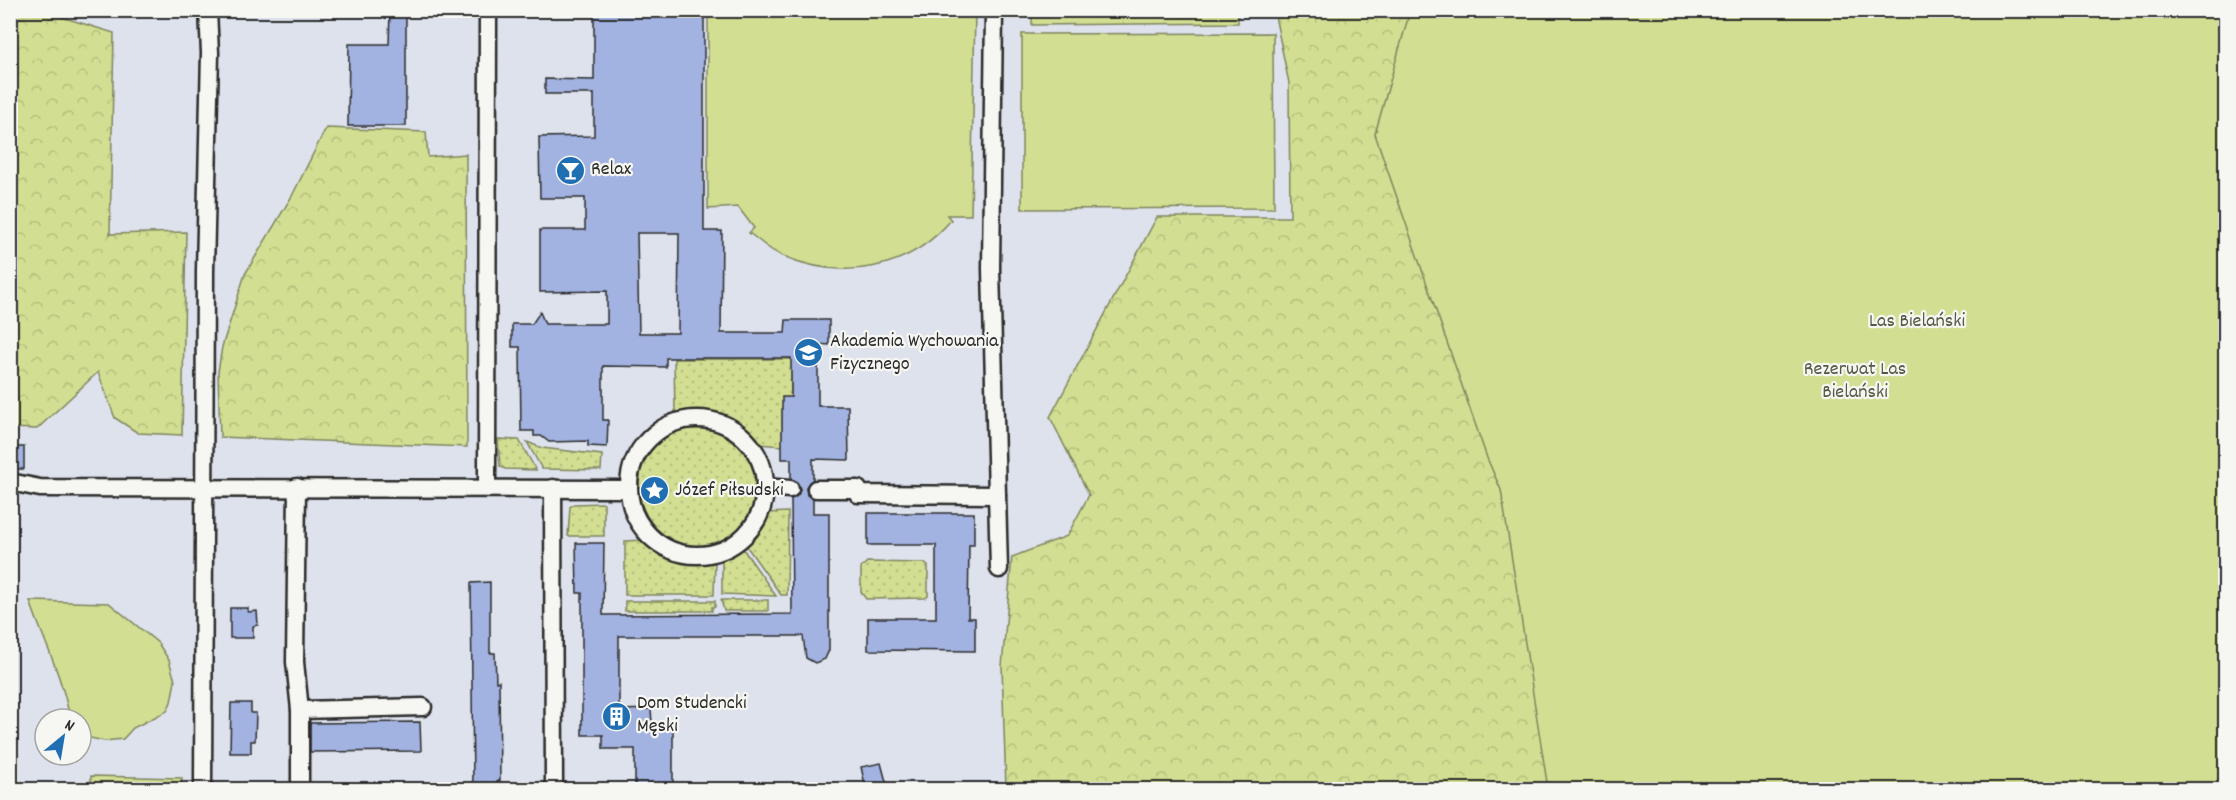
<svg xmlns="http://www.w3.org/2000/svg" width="2236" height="800" font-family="Dekko,sans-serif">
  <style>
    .built { fill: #dde2ed; fill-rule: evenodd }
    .grass { fill: url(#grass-dots); stroke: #7e845e; stroke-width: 1.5 }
    .forest { fill: url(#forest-crowns); stroke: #7e845e; stroke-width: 1.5 }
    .park { fill: #d2de91; stroke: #7e845e; stroke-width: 1.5 }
    .building { fill: #a2b3e2; stroke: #2b2b2b; stroke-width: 1.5; fill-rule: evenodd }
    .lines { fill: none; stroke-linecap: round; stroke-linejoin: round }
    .minor-casing { stroke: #2b2b2b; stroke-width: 21 }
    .minor { stroke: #f6f6f2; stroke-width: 16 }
    .labels { text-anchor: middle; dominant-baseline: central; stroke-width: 4.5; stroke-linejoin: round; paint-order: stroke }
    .poi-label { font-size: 20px; fill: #2b2b2b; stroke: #f6f6f2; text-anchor: start }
    .park-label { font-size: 20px; fill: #555844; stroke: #f6f6f2 }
  </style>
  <defs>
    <pattern id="grass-dots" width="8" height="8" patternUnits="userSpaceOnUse" patternTransform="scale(1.5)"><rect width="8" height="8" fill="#d2de91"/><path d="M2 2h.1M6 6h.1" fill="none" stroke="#b4bf7d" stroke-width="1.8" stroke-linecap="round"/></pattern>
    <pattern id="forest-crowns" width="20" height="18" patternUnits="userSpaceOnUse" patternTransform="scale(1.5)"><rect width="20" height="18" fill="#d2de91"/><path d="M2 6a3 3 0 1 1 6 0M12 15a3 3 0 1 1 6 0" fill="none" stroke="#b4bf7d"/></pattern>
  </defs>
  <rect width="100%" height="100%" fill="#f6f6f2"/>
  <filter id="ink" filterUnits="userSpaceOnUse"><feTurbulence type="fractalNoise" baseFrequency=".0167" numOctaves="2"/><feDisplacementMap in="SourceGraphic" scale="12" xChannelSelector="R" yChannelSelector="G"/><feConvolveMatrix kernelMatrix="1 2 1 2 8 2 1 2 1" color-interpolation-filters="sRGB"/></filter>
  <g filter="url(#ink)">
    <path class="built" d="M39,11H1513L1085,789L11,790L10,29ZM45,719H81V755H45Z"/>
    <g class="grass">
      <path d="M674,359H792L791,398L783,446L758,444C737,419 708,406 675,413Z"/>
      <circle cx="699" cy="486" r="60"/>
      <polygon points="498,439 519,440 536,470 505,469 500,466"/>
      <polygon points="527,442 542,448 602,455 601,470 542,469"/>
      <polygon points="604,503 604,536 568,536 570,507 574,504"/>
      <polygon points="788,512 787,595 781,595 745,544 767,513"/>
      <path d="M645,540C666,557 688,562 715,559L714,595H625V541Z"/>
      <polygon points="741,546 776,596 722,594 722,558"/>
      <polygon points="867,562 924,563 928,566 928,596 925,598 866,599 861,592 861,568"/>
      <polygon points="721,600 768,600 768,611 724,611"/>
      <polygon points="625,601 715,601 715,607 712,607 712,611 625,611"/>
    </g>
    <g class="forest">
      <polygon points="15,11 42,11 114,33 110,234 186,232 182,435 138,433 115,418 98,372 37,429 11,428 10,14"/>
      <polygon points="1274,11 2225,11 2225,789 1006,790 1002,666 1012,557 1067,536 1089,495 1050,417 1157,217 1290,217 1289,83"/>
      <polygon points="326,128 426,132 428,157 466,154 467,447 220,437 218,372 222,347 245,274 292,196"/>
    </g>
    <g class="park">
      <path d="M708,11H975L971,215H947L951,220C908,271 843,281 783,256C771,252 759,240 749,233L754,228L738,207L708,209Z"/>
      <polygon points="1032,11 1238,11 1238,23 1032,25"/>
      <polygon points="1410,11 2225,11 2225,789 1548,789 1501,490 1487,458 1375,134"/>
      <polygon points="1273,33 1274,208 1022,209 1022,34"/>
      <path d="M30,601L109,603L158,643L169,660L175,681L171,702L167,711L133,728L123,739L104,741L81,736V719H70C62,675 44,642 30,601Z"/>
      <polygon points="91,776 182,778 181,789 91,789"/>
    </g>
    <g class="building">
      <polygon points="390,10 406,10 406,126 348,126 349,44 389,44"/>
      <path d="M594,10H704V231H722L721,333H785L786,320H829V345L818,344V406H848L849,460L813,459V479L806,488L807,495L813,499V513H829V650L825,659L815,663L806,658L803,636H619V710L651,709L652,723H673V789H635V749H603V735H582V593H577L576,543H604L603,615L792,614L791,499L798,495L800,489L796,481L791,479V459H782V397H791V358H666V367L603,366V420H608L607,447L588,446V441L549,442L541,436H534V431H521L520,347H512V324H532L540,312L545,324H607V291L540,292V230H585V198H540L539,137L594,136V94H545V79L594,80ZM637,233H679L678,333H639Z"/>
      <rect x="10" y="447" width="14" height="22"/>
      <polygon points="868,513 974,513 974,545 969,545 968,618 975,618 975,651 868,650 868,618 936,618 936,545 868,545"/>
      <polygon points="490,582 490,653 495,653 496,682 499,681 500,781 497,781 497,789 473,789 471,583"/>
      <polygon points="230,608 248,608 248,612 257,611 258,625 253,626 253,638 230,638"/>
      <polygon points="231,703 251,703 251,713 256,713 255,741 251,741 251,753 230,753"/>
      <polygon points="420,722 421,751 310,752 310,723"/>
      <polygon points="881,763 888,789 866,789 861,767"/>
    </g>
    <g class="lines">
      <defs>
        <g id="minor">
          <polyline points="994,10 991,269 999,569"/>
          <circle cx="697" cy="487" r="68"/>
          <polyline points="10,482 40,488 629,489"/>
          <polyline points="297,487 295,662 300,710 300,790"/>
          <polyline points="765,487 790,489"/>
          <polyline points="487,488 488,10"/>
          <polyline points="553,488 554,790"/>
          <polyline points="816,489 858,489 858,494 997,495"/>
          <polyline points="300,710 423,707"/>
          <polyline points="203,790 205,271 210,53 208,10"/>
        </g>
      </defs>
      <use href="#minor" class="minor-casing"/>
      <use href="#minor" class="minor"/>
    </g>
  </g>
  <defs>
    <symbol id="bar-disc" viewBox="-11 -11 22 22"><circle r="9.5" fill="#1f6fb2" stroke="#f6f6f2"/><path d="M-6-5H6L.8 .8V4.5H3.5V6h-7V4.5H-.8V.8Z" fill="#fff"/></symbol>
    <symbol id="university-disc" viewBox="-11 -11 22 22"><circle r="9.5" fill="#1f6fb2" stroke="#f6f6f2"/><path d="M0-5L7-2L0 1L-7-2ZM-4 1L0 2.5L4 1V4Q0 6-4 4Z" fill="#fff"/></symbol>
    <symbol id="sight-disc" viewBox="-11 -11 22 22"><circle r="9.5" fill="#1f6fb2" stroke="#f6f6f2"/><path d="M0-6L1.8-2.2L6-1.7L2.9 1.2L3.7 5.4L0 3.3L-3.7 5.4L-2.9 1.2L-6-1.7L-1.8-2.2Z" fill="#fff"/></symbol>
    <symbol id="building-disc" viewBox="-11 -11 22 22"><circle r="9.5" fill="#1f6fb2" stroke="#f6f6f2"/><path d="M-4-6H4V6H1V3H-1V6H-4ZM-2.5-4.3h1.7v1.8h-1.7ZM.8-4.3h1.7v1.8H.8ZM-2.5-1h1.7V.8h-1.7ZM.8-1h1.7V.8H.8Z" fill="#fff"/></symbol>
  </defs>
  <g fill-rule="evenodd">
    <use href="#bar-disc" x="554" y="154" width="33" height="33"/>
    <use href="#university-disc" x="792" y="336" width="33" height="33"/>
    <use href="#sight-disc" x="638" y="474" width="33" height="33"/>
    <use href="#building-disc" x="600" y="700" width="33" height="33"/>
  </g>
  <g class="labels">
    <g class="poi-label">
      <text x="591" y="170">Relax</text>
      <text x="830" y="342">Akademia Wychowania<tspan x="830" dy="23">Fizycznego</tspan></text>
      <text x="675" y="491">Józef Piłsudski</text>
      <text x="637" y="704">Dom Studencki<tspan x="637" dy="23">Męski</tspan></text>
    </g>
    <g class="park-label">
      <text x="1917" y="322">Las Bielański</text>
      <text x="1855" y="370">Rezerwat Las<tspan x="1855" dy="23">Bielański</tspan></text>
    </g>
  </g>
  <rect width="2236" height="800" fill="none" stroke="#f6f6f2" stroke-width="36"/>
  <rect x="18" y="18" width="2200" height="764" fill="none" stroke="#2b2b2b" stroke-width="2" filter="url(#ink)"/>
  <g transform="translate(63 737) rotate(30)"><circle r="28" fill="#f6f6f2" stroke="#a5a5a2" stroke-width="1.5"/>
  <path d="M0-4.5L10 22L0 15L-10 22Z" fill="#1f6fb2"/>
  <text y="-9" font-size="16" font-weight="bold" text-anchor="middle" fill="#2b2b2b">N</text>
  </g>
</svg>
